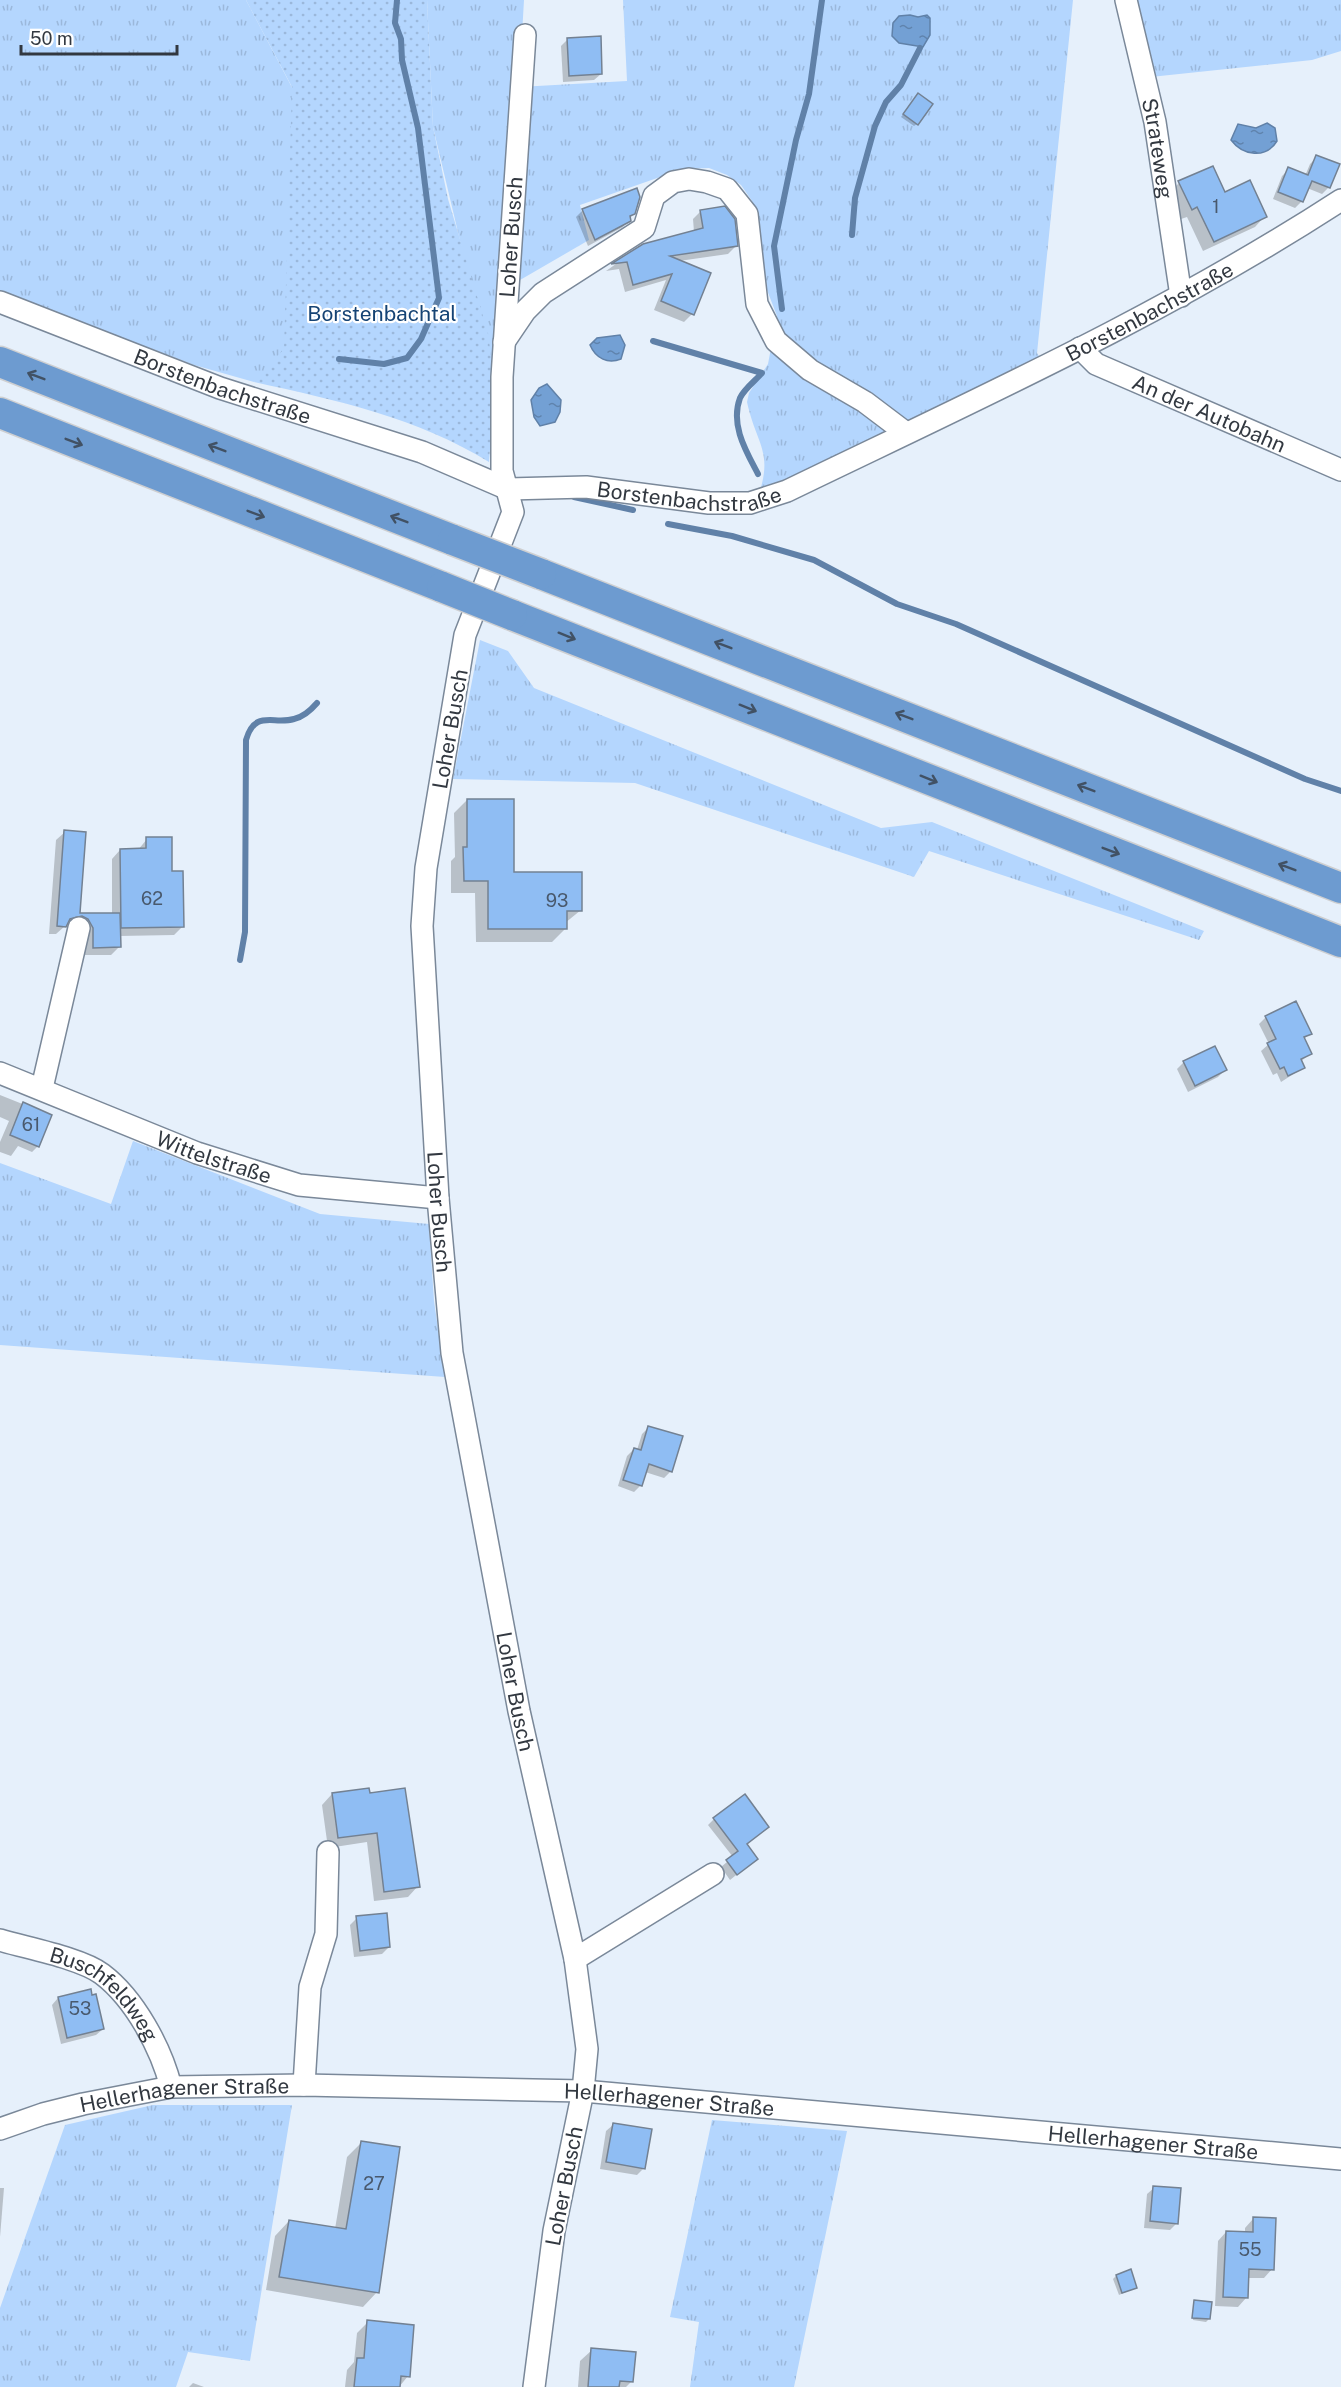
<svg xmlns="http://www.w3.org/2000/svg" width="1341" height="2387" font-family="'Public Sans',sans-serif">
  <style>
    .grass { fill: url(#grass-tufts) }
    .park { fill: url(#park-dots) }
    .water { fill: url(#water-ripples); stroke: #6081a8; stroke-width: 1.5 }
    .shadow { fill: #0003 }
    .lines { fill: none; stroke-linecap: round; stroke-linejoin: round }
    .stream { stroke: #6081a8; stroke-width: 6 }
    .building { fill: #8fbdf3; stroke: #738192; stroke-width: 1.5 }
    .minor-casing { stroke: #7a8899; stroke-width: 24 }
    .highway-casing { stroke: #cecfd1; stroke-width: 33 }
    .minor { stroke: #fff; stroke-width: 21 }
    .highway { stroke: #6d9bd0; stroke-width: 30 }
    .highway-bridge-casing { stroke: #cecfd1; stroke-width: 33; stroke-linecap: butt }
    .highway-bridge { stroke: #6d9bd0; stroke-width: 30 }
    .oneway { stroke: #415164 }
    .labels { text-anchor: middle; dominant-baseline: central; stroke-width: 4.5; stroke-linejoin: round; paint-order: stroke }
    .number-label { font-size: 18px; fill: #49596d }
    .street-label { font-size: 21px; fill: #323840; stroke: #fff }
    .park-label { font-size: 21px; fill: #154374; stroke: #fff }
  </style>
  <defs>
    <pattern id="grass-tufts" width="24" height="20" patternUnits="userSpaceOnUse" patternTransform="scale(1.5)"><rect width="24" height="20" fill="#b4d6fe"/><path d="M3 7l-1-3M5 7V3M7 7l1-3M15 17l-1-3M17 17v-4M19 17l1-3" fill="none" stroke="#9bb8db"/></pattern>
    <pattern id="park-dots" width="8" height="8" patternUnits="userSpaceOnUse" patternTransform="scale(1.5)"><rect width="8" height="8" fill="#b4d6fe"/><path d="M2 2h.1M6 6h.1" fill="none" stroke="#9bb8db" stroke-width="1.8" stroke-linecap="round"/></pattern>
    <pattern id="water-ripples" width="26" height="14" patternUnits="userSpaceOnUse" patternTransform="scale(1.5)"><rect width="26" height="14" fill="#73a0d4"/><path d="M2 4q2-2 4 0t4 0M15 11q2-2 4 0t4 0" fill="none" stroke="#5f83ad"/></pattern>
  </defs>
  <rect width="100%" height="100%" fill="#e6f0fb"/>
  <g class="grass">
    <polygon points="0,0 246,0 407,306 254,382 194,365 0,291"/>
    <path d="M427,0H524L519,87L627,81L623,0H1073L1037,353L1049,372L758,497C774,451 756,444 747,402L749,393L768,364L777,316L767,290L752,201L741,185L727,175L709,168L683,169L580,205L589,240L503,290L495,388L433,127Z"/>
    <polygon points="1127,0 1341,0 1341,51 1312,60 1141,78"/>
    <polygon points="480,640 508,651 534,688 881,828 932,822 1204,931 1199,940 929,851 914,877 635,783 453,779"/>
    <polygon points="133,1141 320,1214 429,1224 434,1301 445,1377 0,1345 0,1163 111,1204"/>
    <polygon points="153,2105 292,2105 250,2361 188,2352 176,2387 0,2387 0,2308 65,2125"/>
    <polygon points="712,2120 847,2131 794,2387 690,2387 699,2322 670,2317"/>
  </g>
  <path class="park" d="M246,0H427L433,127L448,199L488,333L495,388L489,462C418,418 336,400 254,382L284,349L292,87Z"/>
  <g class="water">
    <polygon points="910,15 918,17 927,15 930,18 930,35 923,47 899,43 892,36 893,23 899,16"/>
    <path d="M1267,123L1275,128L1277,141C1266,159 1243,156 1231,140L1238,124L1256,128Z"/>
    <path d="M620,335L625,345L621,359C608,364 596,359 590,345L597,338Z"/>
    <polygon points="547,384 561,400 560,412 555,422 540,426 534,417 531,400 539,388"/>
  </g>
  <g class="shadow">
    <polygon points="568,39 601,74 594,80 563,82 561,46"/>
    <polygon points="916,98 917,124 914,126 901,117"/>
    <polygon points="1317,157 1329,187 1322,194 1307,188 1302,201 1295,208 1273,199 1282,176 1289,169 1305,176 1310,164"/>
    <polygon points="1179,183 1224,194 1265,216 1255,227 1203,251 1187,217 1181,219 1169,193"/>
    <polygon points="583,210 634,213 623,227 588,246 576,217"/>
    <polygon points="701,211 736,246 728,254 679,261 692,314 684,322 654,310 666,280 625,292 619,269 606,271 643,245 694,232 693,219"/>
    <polygon points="467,800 513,874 581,910 565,923 565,929 552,942 476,942 475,893 451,893 451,861 455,857 454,813"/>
    <polygon points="65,832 78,915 112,914 112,859 120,850 138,850 147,839 171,873 183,926 174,935 119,936 120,946 111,955 85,955 85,937 73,924 65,926 56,934 49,934 56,840"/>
    <polygon points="1266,1017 1310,1033 1303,1040 1310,1054 1300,1062 1303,1068 1281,1082 1277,1073 1273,1075 1261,1051 1269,1044 1259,1024"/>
    <polygon points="1214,1048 1225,1070 1218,1077 1188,1092 1177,1069 1184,1062"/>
    <polygon points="0,1095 50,1115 38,1146 32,1152 18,1146 11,1156 0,1152 0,1142 9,1121 0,1117"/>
    <polygon points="649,1427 671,1471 664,1478 645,1472 641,1485 634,1492 618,1486 627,1456 634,1449 637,1450 642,1434"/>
    <polygon points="368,1790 418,1886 408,1897 374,1901 367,1842 328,1848 322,1805 332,1794"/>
    <polygon points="714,1819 756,1859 730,1880 721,1867 733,1857 708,1825"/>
    <polygon points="357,1918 389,1947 382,1954 354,1957 350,1925"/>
    <polygon points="58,1998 103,2029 96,2035 61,2044 52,2005"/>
    <polygon points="613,2125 644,2168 637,2175 600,2169 606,2131"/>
    <polygon points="361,2143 377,2292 363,2307 266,2290 275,2236 289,2221 335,2229 347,2157"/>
    <polygon points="0,2188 4,2188 0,2237"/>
    <polygon points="1154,2188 1177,2223 1170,2230 1144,2228 1147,2194"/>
    <polygon points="1253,2219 1272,2269 1264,2278 1247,2278 1246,2298 1238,2307 1215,2306 1218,2241 1226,2232 1245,2233 1245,2228"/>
    <polygon points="1116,2276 1135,2288 1119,2295 1113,2279"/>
    <polygon points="1194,2301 1209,2319 1206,2322 1193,2320"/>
    <polygon points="368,2322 408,2376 399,2387 345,2387 347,2370 354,2362 357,2333"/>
    <polygon points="592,2350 632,2381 626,2387 578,2387 580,2361"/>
    <polygon points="193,2383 204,2387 189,2387"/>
  </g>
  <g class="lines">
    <g class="stream">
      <polyline points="852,235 855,198 875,126 886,102 901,85 920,48"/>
      <polyline points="782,309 774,246 796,140 809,94 822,0"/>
      <path d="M653,341L762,373C756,380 744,389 740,398C730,425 746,451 758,474"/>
      <polyline points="339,359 384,364 407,358 421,339 439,298 418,128 402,60 401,39 395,23 397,0"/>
      <polyline points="574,497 633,510"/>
      <polyline points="668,524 732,536 814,560 897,604 956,624 1305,779 1341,791"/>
      <path d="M240,960L245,932L246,740C255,709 273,725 294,719C303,717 311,710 317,703"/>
    </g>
  </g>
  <g class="building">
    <polygon points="601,36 602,74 569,76 567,38"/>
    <polygon points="918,93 933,104 918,125 903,114"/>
    <polygon points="1316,155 1340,164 1330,188 1312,181 1303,202 1278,192 1288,167 1308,175"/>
    <polygon points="1213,166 1225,192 1250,180 1267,217 1214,242 1197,207 1192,210 1178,181"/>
    <polygon points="637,188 640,197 635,214 630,216 631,221 595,240 582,209"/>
    <polygon points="725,206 735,219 738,246 670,256 711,273 694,315 661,301 672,274 633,285 627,262 611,264 643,244 703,228 700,210"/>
    <polygon points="467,799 514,799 514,872 582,872 582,911 567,911 567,929 488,929 488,881 464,881 463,847 467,847"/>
    <polygon points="64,830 86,832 80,913 120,913 121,947 93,948 93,928 88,919 82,916 70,919 66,927 57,926"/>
    <polygon points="146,837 172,837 172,871 183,871 184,927 121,928 120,849 146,848"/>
    <polygon points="1296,1001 1312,1034 1304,1037 1312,1054 1301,1059 1305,1068 1288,1076 1284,1067 1280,1069 1267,1043 1276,1039 1265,1016"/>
    <polygon points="1215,1046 1227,1070 1195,1086 1183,1061"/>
    <polygon points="23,1102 52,1115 39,1147 10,1135"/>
    <polygon points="648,1426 683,1436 672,1472 649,1464 642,1486 623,1480 634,1448 641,1450"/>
    <polygon points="369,1788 370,1793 405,1788 420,1887 384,1892 377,1833 338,1838 332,1793"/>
    <polygon points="745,1794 769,1827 747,1844 758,1859 737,1875 726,1860 738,1851 713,1818"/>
    <polygon points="387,1913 390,1947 360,1951 356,1916"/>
    <polygon points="91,1989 92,1995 96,1994 104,2029 67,2038 58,1997"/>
    <polygon points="613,2123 652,2129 645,2169 606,2162"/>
    <polygon points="361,2141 400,2147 379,2293 279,2277 289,2220 346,2229"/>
    <polygon points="1153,2186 1181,2188 1178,2224 1150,2221"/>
    <polygon points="1253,2217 1276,2218 1274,2270 1249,2269 1248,2298 1223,2297 1226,2231 1253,2232"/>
    <polygon points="1131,2269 1137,2288 1122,2293 1116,2275"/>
    <polygon points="1194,2300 1212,2302 1210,2319 1192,2318"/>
    <polygon points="367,2320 414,2325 410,2377 401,2376 400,2387 354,2387 357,2358 364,2358"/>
    <polygon points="591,2348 636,2352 633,2382 620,2381 619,2387 588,2387"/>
  </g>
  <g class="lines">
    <defs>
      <g id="minor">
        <path id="s1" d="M1126,0L1155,122L1181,296"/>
        <path id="s2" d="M525,35L502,377V471L513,512L465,635L426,868L422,926L438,1198L452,1353L519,1711L575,1959L587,2049L583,2091L554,2231L534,2387"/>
        <path id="s3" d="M0,302L220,388L422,452L508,489L586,487L709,503H750L787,491C975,400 1166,314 1341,200"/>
        <polyline points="504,342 525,311 543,293 644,228 654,196 673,182 689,179 707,182 727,189 747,214 757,304 776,341 810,370 865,402 906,433"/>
        <path id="s4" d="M1080,348L1096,364L1341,470"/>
        <path id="s5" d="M0,1073L197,1153L299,1185L438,1198"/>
        <polyline points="42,1088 79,928"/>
        <path id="s6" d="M0,1940C26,1948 81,1958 102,1974C135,1999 161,2048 171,2087"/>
        <polyline points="575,1959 713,1874"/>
        <polyline points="304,2085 310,1987 326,1934 328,1852"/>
        <path id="s7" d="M0,2129L43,2114L83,2104L171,2087L304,2085L583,2091L1341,2159"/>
      </g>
      <g id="highway">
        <polyline points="0,362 453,540"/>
        <polyline points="0,413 442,587"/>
        <polyline points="541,574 1341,888"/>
        <polyline points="512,615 1341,942"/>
      </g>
    </defs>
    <use href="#minor" class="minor-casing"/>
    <use href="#highway" class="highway-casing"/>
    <use href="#minor" class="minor"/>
    <use href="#highway" class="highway"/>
    <defs>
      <g id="highway-bridge">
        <polyline points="453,540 541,574"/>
        <polyline points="442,587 512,615"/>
      </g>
    </defs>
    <use href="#highway-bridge" class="highway-bridge-casing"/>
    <use href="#highway-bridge" class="highway-bridge"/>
  </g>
  <defs><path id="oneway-shaft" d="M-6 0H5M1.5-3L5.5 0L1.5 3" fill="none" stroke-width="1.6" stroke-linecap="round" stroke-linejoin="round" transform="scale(1.5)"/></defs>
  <g class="oneway">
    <use href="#oneway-shaft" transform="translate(36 376) rotate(-159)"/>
    <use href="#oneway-shaft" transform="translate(74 442) rotate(21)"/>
    <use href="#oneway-shaft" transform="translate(217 448) rotate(-159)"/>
    <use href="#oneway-shaft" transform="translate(256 514) rotate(21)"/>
    <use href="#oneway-shaft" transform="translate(399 519) rotate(-159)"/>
    <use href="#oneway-shaft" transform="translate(567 636) rotate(22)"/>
    <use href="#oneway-shaft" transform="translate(723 645) rotate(-159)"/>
    <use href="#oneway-shaft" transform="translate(748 708) rotate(22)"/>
    <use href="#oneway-shaft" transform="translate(904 716) rotate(-159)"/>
    <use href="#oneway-shaft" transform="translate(929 779) rotate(22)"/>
    <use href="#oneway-shaft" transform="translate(1086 788) rotate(-159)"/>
    <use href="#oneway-shaft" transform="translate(1111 851) rotate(21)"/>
    <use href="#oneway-shaft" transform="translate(1287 867) rotate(-159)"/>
  </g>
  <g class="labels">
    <g class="number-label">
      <text x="1216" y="206">1</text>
      <text x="152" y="898">62</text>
      <text x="557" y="900">93</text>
      <text x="31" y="1124">61</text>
      <text x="80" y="2008">53</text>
      <text x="374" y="2183">27</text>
      <text x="1250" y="2249">55</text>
    </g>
    <g class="street-label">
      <text stroke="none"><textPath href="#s1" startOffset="152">Strateweg</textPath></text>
      <text transform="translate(511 237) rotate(-86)">Loher Busch</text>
      <text stroke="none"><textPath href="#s3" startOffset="1228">Borstenbachstraße</textPath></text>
      <text stroke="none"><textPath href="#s3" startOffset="238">Borstenbachstraße</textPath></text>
      <text stroke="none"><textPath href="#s4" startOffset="146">An der Autobahn</textPath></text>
      <text stroke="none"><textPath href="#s3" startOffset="724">Borstenbachstraße</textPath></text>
      <text transform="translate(450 729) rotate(-80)">Loher Busch</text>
      <text stroke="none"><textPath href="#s5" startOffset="230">Wittelstraße</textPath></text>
      <text stroke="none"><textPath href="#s2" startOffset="1192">Loher Busch</textPath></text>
      <text stroke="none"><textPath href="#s2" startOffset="1678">Loher Busch</textPath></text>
      <text stroke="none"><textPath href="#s6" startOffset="122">Buschfeldweg</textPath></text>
      <text stroke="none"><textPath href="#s7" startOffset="189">Hellerhagener Straße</textPath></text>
      <text stroke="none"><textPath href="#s7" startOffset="675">Hellerhagener Straße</textPath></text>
      <text stroke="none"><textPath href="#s7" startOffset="1161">Hellerhagener Straße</textPath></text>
      <text transform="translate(564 2186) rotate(-79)">Loher Busch</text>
    </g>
    <g class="park-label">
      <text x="382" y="313">Borstenbachtal</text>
    </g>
  </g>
  <path d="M21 45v9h156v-9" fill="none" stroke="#323840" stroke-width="3"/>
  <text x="30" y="45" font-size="18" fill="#323840" stroke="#ffffff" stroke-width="4.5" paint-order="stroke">50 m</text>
</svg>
